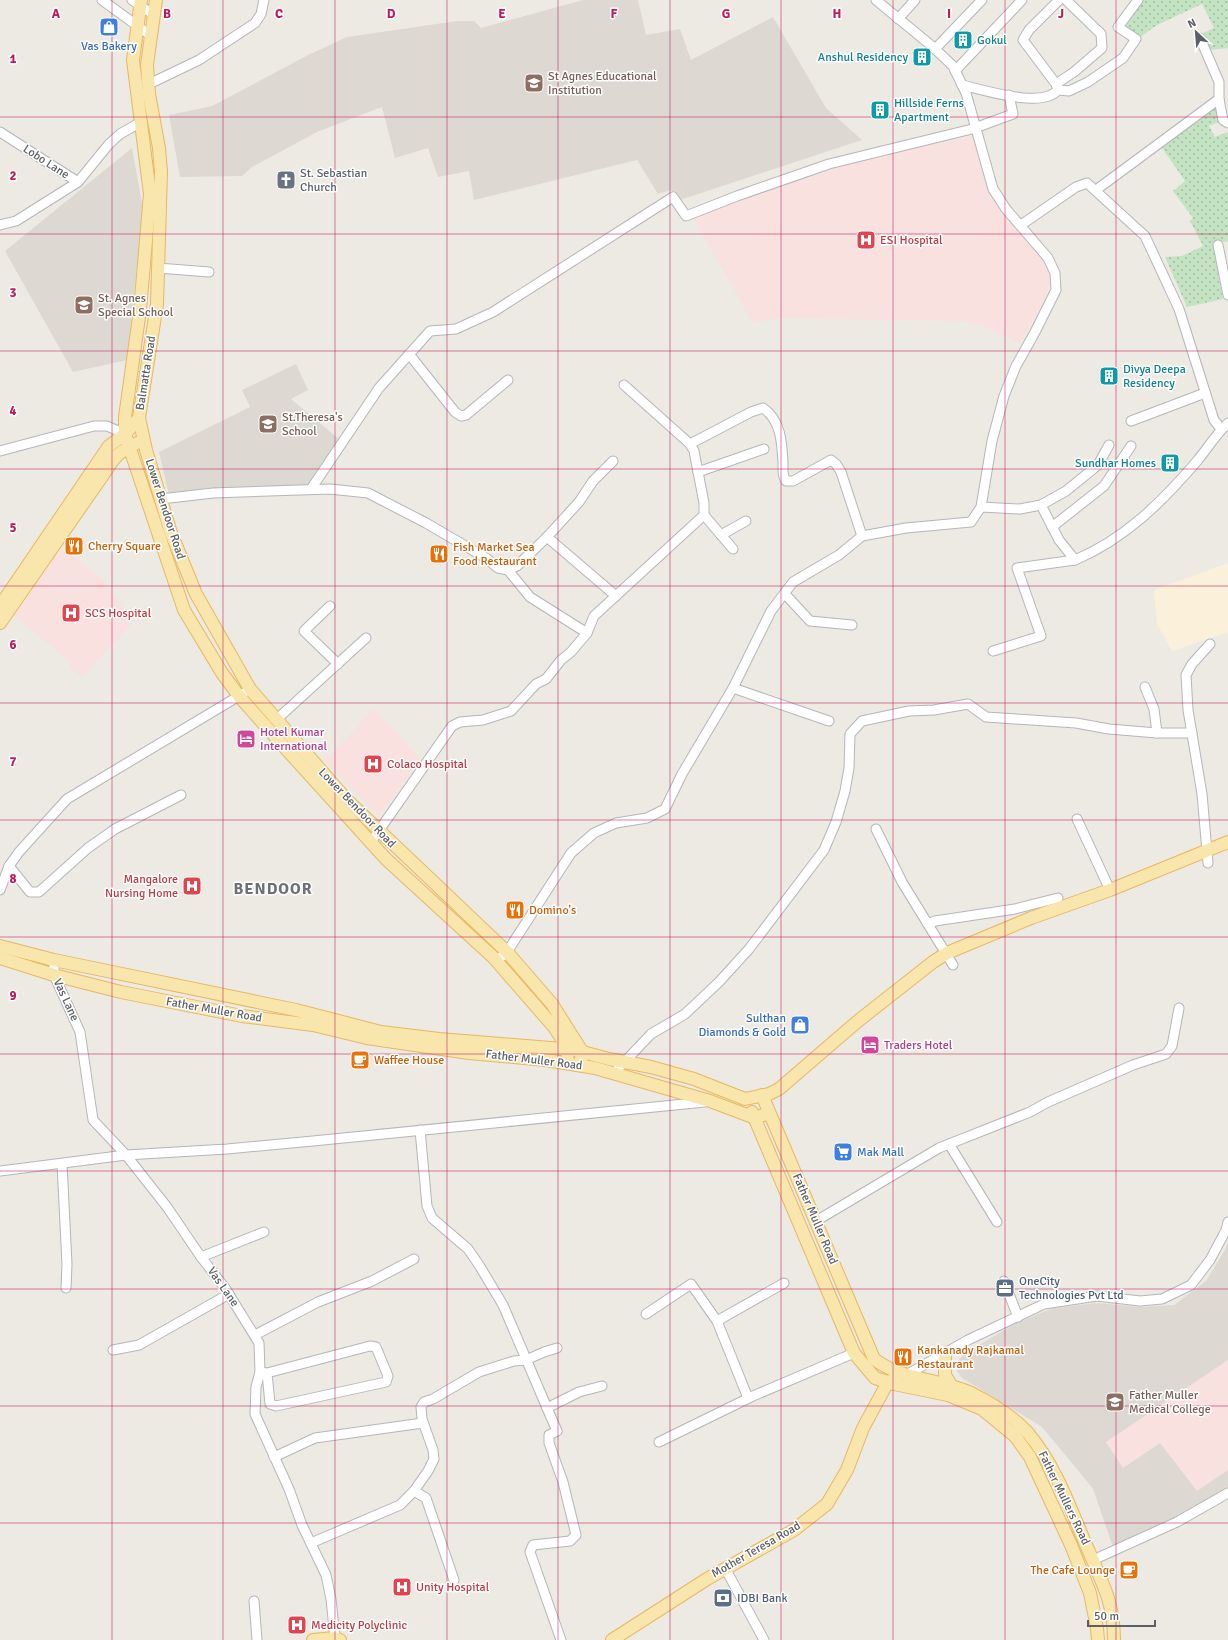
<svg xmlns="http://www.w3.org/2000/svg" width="1228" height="1640" font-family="Signika,sans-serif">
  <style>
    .commercial { fill: #fbf1da }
    .education { fill: #ddd9d2 }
    .medical { fill: #f9e1e0 }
    .grass { fill: url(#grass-dots) }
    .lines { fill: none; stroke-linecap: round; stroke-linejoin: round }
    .minor-casing { stroke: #b4b6ba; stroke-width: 11 }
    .major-casing { stroke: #e7b763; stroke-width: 14 }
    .minor { stroke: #fff; stroke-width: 9 }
    .major { stroke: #f9e6ad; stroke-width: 12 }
    .grid { fill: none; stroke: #c2185b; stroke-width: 1; stroke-opacity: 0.55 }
    .labels { text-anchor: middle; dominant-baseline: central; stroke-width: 3; stroke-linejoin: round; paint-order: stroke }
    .culture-label { font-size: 12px; fill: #0d838f; stroke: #fff; text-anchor: start }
    .shop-label { font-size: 12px; fill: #366cbe; stroke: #fff }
    .education-label { font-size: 12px; fill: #785e54; stroke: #fff; text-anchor: start }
    .street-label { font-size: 12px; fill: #5c5f63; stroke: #fff }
    .worship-label { font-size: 12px; fill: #5b616d; stroke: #fff; text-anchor: start }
    .health-label { font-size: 12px; fill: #be3a42; stroke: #fff; text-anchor: start }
    .food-label { font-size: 12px; fill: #c56008; stroke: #fff; text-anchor: start }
    .hotel-label { font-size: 12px; fill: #b23c85; stroke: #fff; text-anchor: start }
    .service-label { font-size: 12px; fill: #4e5e75; stroke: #fff; text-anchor: start }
    .district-label { font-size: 16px; font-weight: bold; letter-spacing: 1px; fill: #6d7175; stroke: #fff }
    .grid-label { font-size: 13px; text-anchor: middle; font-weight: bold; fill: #c2185b; stroke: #fff; stroke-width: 3; stroke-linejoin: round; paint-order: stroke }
  </style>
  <defs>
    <pattern id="grass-dots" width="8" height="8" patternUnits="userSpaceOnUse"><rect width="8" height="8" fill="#c4e3c2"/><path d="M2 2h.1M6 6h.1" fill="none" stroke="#a2bba1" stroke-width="1.8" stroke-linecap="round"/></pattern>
  </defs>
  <rect width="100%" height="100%" fill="#edeae3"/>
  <polygon class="commercial" points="1228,563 1228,632 1172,651 1157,624 1154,590"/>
  <g class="education">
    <polygon points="583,0 638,0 646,35 680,29 691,60 773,17 826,108 862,140 680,200 671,190 658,194 637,160 474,200 469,171 438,177 428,148 395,158 382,107 317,132 252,167 242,176 180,177 169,115 212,106 308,55 347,37 457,21 474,21 481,28"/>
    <polygon points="132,148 143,209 127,360 73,372 5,251"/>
    <polygon points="296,364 308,390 291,399 340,440 309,487 169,495 159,452 250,407 242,390"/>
    <polygon points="1228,1240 1228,1490 1115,1553 1093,1489 1077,1469 1042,1427 962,1378 957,1371 958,1361 964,1354 1016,1323 1053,1308 1097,1303 1140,1307 1174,1305 1206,1281 1226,1248"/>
  </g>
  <g class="medical">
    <polygon points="973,136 992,198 1042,259 1051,277 1044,301 1020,344 983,326 960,321 779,318 753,323 693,218 815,172 905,150"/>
    <polygon points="60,549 102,578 133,622 82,677 69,667 70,662 14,615"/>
    <polygon points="374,709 420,759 379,816 325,761"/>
    <polygon points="1228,1360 1228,1470 1197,1491 1160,1443 1123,1468 1106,1442"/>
  </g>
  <g class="grass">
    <polygon points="1141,0 1228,0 1228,48 1209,50 1201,34 1214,28 1202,4 1157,25 1139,38 1121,26"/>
    <polygon points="1216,104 1221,121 1209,126 1215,137 1228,132 1228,241 1213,244 1223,299 1187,307 1165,257 1182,256 1203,246 1190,221 1193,218 1173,191 1185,181 1160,145"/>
  </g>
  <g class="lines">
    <defs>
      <g id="minor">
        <polyline points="102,0 150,35"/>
        <polyline points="132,0 154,15"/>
        <polyline points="898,19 915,0"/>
        <polyline points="935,49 982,0"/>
        <polyline points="955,71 1022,0"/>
        <polyline points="149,84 199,60 255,23 261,14 264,0"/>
        <polyline points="1056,84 1074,72 1102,48 1101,34 1066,0"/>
        <path d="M962,85C984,90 1042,109 1058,90L1056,84L1023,40L1029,30L1059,0"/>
        <polyline points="1058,90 1069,91 1088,82 1123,58 1136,39 1118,27 1138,0"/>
        <polyline points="1219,99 1223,120 1228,123"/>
        <polyline points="0,132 78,182 109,144 120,134 141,122"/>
        <polyline points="1096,190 1219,99 1219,82 1200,38"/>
        <polyline points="0,225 16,221 78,182"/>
        <polyline points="1021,225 1076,187 1087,183 1145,236 1179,309 1214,420 1221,429"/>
        <polyline points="1218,245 1228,295"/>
        <polyline points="158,268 209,272"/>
        <polyline points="409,354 455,412 461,416 466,415 508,380"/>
        <polyline points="1131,421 1205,393"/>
        <path d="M690,444L751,412L763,408C781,420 782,443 783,463C783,469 782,476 786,481H793L831,460L836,464L841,472L862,536"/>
        <polyline points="0,451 94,426 107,426 125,434"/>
        <polyline points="698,472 764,449"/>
        <polyline points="311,489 379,388 430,331 456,329 493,312 673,197 686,216 737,196 829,164 972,129 1013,114 1009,95"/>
        <polyline points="161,499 213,493 330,489 368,493 426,523 486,558 498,568 508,570 517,566 547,537 579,502 593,481 613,461"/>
        <path d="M1041,505L1059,540L1075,560C1125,539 1163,501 1197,461C1208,448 1216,434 1228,423"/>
        <polyline points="981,507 1020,509 1041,505 1066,491 1098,465 1109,445"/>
        <polyline points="704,515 733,549"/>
        <polyline points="1052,527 1104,486 1131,446"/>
        <polyline points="721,535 746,521"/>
        <polyline points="547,537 616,596"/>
        <polyline points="508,570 530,597 587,633"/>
        <polyline points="785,594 810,621 852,625"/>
        <polyline points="330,606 304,631 338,664"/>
        <polyline points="993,651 1041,636 1017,568 1075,560"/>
        <polyline points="1145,687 1154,709 1157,733"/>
        <polyline points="733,688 829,721"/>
        <polyline points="276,720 366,638"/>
        <polyline points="1077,819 1110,890"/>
        <polyline points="876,829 902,882 953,965"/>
        <polyline points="371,842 452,726 460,722 483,720 511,711 536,684 546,679 561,660 571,652 587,633 594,616 704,515 704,503 694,451 690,444 624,385"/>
        <polyline points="1208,863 1202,794 1188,710 1186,675 1192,664 1210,644"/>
        <polyline points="9,866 30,892 39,892 88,848 115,829 181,795"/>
        <polyline points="0,890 9,866 19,852 67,799 244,693"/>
        <polyline points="928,924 935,921 1015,909 1058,898"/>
        <polyline points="54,960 54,975 80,1032 93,1120 126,1155 167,1207 201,1257 225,1288 259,1343 260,1372 256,1387 255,1414 289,1489 302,1525 326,1575 331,1599 335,1638"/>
        <polyline points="496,961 507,952 571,853 594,833 616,823 647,818 665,809 682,774 733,688 771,611 793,582 839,555 862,536 906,528 971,522 981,507 992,441 1004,396 1016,366 1034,334 1056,290 1055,273 1048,258 1006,209 993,189 966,93 953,66 933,47 876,0"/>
        <polyline points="613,1074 651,1034 685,1014 719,982 749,949 824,850 836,822 845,791 849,768 850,734 862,721 909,711 934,710 968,704 986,717 1076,723 1109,729 1157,733 1192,733"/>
        <polyline points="420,1130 427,1206 432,1218 468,1249 479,1265 503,1305 547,1408 579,1392 602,1386"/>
        <polyline points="949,1144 997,1222"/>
        <polyline points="62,1164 67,1264 66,1288"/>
        <polyline points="0,1171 126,1155 227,1149 313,1141 705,1102"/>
        <polyline points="816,1221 939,1148 1030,1112 1048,1102 1133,1065 1166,1054 1172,1046 1179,1008"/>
        <polyline points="201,1257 264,1232"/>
        <polyline points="1004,1281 1018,1317"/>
        <polyline points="646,1314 691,1284 717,1321 748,1398"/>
        <polyline points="717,1321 784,1283"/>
        <polyline points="255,1335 318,1302 372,1281 414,1259"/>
        <polyline points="113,1350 139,1345 229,1294"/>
        <polyline points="260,1372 267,1373 370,1346 376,1347 388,1376 386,1382 276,1406 270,1404 267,1373"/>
        <polyline points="908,1374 968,1340 1044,1304 1097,1296 1140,1301 1162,1299 1191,1285 1210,1260 1226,1230 1228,1222"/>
        <polyline points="547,1408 557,1431 549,1435 549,1443 563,1482 576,1535 570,1541 533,1545 530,1552 561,1640"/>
        <polyline points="659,1442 753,1396 854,1353"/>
        <polyline points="274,1457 315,1438 423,1423"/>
        <polyline points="414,1491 426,1498 454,1580"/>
        <polyline points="311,1543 400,1505 414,1491 428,1471 434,1459 433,1450 422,1419 421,1407 424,1402 433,1399 479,1372 514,1361 526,1360 544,1352 557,1348"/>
        <polyline points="1093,1560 1177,1522 1228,1493"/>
        <polyline points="725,1568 764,1640"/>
        <polyline points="254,1601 257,1640"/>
      </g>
      <g id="major">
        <polyline points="141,0 133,60 150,194 140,310 125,417 125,434 184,610 222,673 239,696 278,740 386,859 493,957 554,1027 569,1050 566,1063"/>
        <polyline points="139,418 146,450 171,533 196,594 250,689 346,799 507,952 552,1004 583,1053 579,1065"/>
        <polyline points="0,606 109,446 125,434 139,418 157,304 161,172 159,148 149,94 147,65 156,0"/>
        <path d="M0,623L103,475C115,456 117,453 137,443"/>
        <polyline points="0,946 54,960 296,1010 381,1032 439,1039 575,1050 609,1059 651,1067 694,1079 745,1099 769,1094 779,1089 858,1021 933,962 947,953 1031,918 1110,890 1228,842"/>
        <polyline points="0,958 54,975 121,992 242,1016 313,1025 367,1038 469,1053 546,1060 595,1068 710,1101 755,1118 769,1113"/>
        <path d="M762,1095L874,1359C901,1380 940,1379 971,1393C991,1403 1013,1416 1028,1433C1055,1465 1070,1507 1086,1545C1094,1563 1102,1580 1108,1598C1112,1611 1114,1626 1114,1640"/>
        <polyline points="752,1112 854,1353 875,1378 894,1384 948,1395 982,1409 1015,1436 1030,1457 1071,1545 1090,1593 1097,1628 1098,1640"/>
        <polyline points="945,1354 945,1375 951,1385"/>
        <polyline points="313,1640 335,1638 340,1640"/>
        <polyline points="612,1640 707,1579 794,1530 827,1504 847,1470 863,1428 888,1382 895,1379"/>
      </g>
    </defs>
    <use href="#minor" class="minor-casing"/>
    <use href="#major" class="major-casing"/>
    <use href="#minor" class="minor"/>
    <use href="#major" class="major"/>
  </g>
  <path class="grid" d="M112,0V1640M223,0V1640M335,0V1640M447,0V1640M558,0V1640M670,0V1640M781,0V1640M893,0V1640M1005,0V1640M1116,0V1640M0,117H1228M0,234H1228M0,351H1228M0,469H1228M0,586H1228M0,703H1228M0,820H1228M0,937H1228M0,1054H1228M0,1171H1228M0,1289H1228M0,1406H1228M0,1523H1228"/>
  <defs>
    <symbol id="shop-square" viewBox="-11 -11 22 22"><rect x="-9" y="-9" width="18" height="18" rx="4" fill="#3f7fe0" stroke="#fff"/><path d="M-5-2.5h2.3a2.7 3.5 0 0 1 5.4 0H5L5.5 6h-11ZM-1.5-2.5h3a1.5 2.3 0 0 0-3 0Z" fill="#fff"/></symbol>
    <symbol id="building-square" viewBox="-11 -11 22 22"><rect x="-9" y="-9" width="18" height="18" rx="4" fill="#0f9aa8" stroke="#fff"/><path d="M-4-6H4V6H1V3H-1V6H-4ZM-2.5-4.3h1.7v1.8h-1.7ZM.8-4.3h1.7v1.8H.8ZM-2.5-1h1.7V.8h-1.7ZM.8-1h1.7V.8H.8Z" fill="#fff"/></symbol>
    <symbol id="school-square" viewBox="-11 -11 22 22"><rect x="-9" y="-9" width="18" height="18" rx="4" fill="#8d6e63" stroke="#fff"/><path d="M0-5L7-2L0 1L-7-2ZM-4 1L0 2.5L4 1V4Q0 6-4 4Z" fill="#fff"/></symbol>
    <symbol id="church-square" viewBox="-11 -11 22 22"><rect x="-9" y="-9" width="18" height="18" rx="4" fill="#6b7280" stroke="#fff"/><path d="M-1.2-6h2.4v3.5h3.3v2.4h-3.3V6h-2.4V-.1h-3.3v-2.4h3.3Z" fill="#fff"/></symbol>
    <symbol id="hospital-square" viewBox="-11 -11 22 22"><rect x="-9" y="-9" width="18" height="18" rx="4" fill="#e0444e" stroke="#fff"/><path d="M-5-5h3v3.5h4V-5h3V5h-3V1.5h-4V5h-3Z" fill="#fff"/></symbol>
    <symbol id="restaurant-square" viewBox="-11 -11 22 22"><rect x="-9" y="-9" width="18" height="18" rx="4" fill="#e8710a" stroke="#fff"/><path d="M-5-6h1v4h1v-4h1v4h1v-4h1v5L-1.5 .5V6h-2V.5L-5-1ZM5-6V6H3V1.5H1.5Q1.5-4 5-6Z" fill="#fff"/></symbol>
    <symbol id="hotel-square" viewBox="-11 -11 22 22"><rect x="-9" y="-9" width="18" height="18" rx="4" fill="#d1479c" stroke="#fff"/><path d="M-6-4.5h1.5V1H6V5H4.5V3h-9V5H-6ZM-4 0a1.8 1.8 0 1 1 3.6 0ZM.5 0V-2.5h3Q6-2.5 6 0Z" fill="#fff"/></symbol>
    <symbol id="cafe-square" viewBox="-11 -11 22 22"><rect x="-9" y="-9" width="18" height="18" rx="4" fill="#e8710a" stroke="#fff"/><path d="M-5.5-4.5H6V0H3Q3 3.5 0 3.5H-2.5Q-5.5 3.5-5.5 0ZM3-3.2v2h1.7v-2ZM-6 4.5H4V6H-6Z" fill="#fff"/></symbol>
    <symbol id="supermarket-square" viewBox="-11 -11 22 22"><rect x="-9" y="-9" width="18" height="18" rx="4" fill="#3f7fe0" stroke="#fff"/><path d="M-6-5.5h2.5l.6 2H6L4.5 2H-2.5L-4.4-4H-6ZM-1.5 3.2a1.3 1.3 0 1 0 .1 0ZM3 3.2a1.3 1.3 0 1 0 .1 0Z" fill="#fff"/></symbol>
    <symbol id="office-square" viewBox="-11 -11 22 22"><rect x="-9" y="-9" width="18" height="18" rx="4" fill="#5c6f8a" stroke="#fff"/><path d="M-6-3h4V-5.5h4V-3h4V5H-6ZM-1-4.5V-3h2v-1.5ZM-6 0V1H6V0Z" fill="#fff"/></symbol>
    <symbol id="university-square" viewBox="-11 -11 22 22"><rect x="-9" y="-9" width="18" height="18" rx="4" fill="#8d6e63" stroke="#fff"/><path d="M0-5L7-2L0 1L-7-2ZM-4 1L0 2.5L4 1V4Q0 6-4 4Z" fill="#fff"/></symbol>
    <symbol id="bank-square" viewBox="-11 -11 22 22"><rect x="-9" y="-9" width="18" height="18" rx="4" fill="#5c6f8a" stroke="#fff"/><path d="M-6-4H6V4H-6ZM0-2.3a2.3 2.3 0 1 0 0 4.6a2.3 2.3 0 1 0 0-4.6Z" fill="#fff"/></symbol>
  </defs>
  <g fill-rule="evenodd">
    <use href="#shop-square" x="98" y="16" width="22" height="22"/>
    <use href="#building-square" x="952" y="29" width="22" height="22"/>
    <use href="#building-square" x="911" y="46" width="22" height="22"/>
    <use href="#school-square" x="523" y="72" width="22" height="22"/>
    <use href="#building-square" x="869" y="99" width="22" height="22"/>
    <use href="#church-square" x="275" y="169" width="22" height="22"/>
    <use href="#hospital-square" x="855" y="229" width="22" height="22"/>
    <use href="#school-square" x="73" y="294" width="22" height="22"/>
    <use href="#building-square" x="1098" y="365" width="22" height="22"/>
    <use href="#school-square" x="257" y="413" width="22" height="22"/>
    <use href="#building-square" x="1159" y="452" width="22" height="22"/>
    <use href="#restaurant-square" x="63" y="535" width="22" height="22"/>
    <use href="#restaurant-square" x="428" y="543" width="22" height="22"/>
    <use href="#hospital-square" x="60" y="602" width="22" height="22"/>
    <use href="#hotel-square" x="235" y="728" width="22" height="22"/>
    <use href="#hospital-square" x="362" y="753" width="22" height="22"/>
    <use href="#hospital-square" x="181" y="875" width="22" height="22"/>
    <use href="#restaurant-square" x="504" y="899" width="22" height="22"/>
    <use href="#shop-square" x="789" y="1014" width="22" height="22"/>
    <use href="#hotel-square" x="859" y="1034" width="22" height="22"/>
    <use href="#cafe-square" x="349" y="1049" width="22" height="22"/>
    <use href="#supermarket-square" x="832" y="1141" width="22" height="22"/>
    <use href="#office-square" x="994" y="1277" width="22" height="22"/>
    <use href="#restaurant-square" x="892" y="1346" width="22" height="22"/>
    <use href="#university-square" x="1104" y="1391" width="22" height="22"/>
    <use href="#cafe-square" x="1118" y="1559" width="22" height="22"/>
    <use href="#hospital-square" x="391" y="1576" width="22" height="22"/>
    <use href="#bank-square" x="712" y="1587" width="22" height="22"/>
    <use href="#hospital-square" x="286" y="1614" width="22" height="22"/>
  </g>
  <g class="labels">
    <g class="culture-label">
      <text x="977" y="40">Gokul</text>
      <text x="908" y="57" text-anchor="end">Anshul Residency</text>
      <text x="894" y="103">Hillside Ferns<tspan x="894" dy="14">Apartment</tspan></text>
      <text x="1123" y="369">Divya Deepa<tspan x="1123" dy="14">Residency</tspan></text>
      <text x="1156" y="463" text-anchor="end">Sundhar Homes</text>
    </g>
    <g class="shop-label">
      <text x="109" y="46">Vas Bakery</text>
      <text x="786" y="1018" text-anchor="end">Sulthan<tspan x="786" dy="14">Diamonds &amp; Gold</tspan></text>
      <text x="857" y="1152" text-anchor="start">Mak Mall</text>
    </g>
    <g class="education-label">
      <text x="548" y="76">St Agnes Educational<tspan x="548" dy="14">Institution</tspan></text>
      <text x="98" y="298">St. Agnes<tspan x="98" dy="14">Special School</tspan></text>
      <text x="282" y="417">St.Theresa's<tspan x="282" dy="14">School</tspan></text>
      <text x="1129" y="1395">Father Muller<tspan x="1129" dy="14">Medical College</tspan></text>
    </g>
    <g class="street-label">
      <text transform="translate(46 162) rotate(33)">Lobo Lane</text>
      <text transform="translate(146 373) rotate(-81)">Balmatta Road</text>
      <text transform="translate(165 509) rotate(72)">Lower Bendoor Road</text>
      <text transform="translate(357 808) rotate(46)">Lower Bendoor Road</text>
      <text transform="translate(66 1000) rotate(65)">Vas Lane</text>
      <text transform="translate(214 1010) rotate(10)">Father Muller Road</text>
      <text transform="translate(534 1060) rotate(7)">Father Muller Road</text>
      <text transform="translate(815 1219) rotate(67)">Father Muller Road</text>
      <text transform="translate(223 1287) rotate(55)">Vas Lane</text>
      <text transform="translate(1064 1498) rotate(64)">Father Mullers Road</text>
      <text transform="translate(756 1550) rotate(-30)">Mother Teresa Road</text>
    </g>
    <g class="worship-label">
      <text x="300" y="173">St. Sebastian<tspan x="300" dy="14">Church</tspan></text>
    </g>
    <g class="health-label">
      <text x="880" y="240">ESI Hospital</text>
      <text x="85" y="613">SCS Hospital</text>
      <text x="387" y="764">Colaco Hospital</text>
      <text x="178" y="879" text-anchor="end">Mangalore<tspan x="178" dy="14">Nursing Home</tspan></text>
      <text x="416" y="1587">Unity Hospital</text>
      <text x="311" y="1625">Medicity Polyclinic</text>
    </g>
    <g class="food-label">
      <text x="88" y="546">Cherry Square</text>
      <text x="453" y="547">Fish Market Sea<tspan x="453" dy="14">Food Restaurant</tspan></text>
      <text x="529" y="910">Domino's</text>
      <text x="374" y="1060">Waffee House</text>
      <text x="917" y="1350">Kankanady Rajkamal<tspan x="917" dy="14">Restaurant</tspan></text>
      <text x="1115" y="1570" text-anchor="end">The Cafe Lounge</text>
    </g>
    <g class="hotel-label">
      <text x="260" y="732">Hotel Kumar<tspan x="260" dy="14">International</tspan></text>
      <text x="884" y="1045">Traders Hotel</text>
    </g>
    <g class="service-label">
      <text x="1019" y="1281">OneCity<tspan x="1019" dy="14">Technologies Pvt Ltd</tspan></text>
      <text x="737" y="1598">IDBI Bank</text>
    </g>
    <g class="district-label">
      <text x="273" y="889">BENDOOR</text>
    </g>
  </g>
  <g class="grid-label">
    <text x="56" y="18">A</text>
    <text x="167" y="18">B</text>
    <text x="279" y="18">C</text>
    <text x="391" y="18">D</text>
    <text x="502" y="18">E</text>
    <text x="614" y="18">F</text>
    <text x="726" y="18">G</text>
    <text x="837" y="18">H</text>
    <text x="949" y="18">I</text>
    <text x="1061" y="18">J</text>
    <text x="13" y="63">1</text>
    <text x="13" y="180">2</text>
    <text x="13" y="297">3</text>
    <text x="13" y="415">4</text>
    <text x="13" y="532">5</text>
    <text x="13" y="649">6</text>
    <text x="13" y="766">7</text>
    <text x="13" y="883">8</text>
    <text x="13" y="1000">9</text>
  </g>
  <g transform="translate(1196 32) rotate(334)" stroke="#ffffff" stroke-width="3" paint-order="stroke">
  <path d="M0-3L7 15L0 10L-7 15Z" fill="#5c5f63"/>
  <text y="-6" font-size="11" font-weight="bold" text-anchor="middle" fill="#5c5f63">N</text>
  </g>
  <path d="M1088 1620v6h67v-6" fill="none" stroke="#5c5f63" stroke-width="2"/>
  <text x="1094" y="1620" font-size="12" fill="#5c5f63" stroke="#ffffff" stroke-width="3" paint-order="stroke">50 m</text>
</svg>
